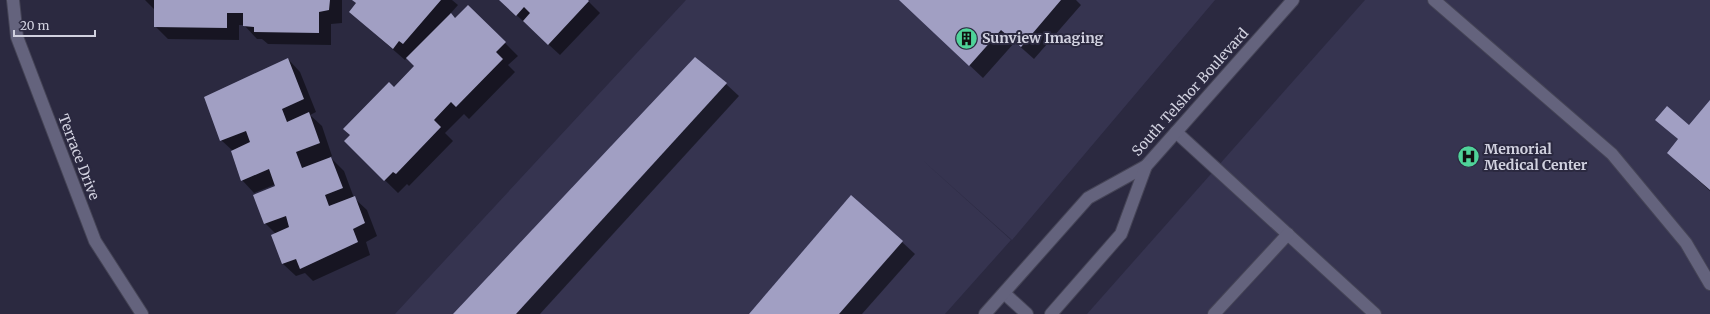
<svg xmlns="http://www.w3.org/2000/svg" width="1710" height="314" font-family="Merriweather,serif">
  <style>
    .built { fill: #363450 }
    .shadow { fill: #0007 }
    .building { fill: #a19fc3 }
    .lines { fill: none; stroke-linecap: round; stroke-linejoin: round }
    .service-casing { stroke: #454456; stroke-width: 14 }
    .tertiary-casing { stroke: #454456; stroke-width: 14 }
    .secondary-casing { stroke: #454456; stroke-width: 14 }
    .service { stroke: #64637d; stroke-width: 12 }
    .tertiary { stroke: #64637d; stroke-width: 12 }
    .secondary { stroke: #64637d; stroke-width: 12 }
    .labels { text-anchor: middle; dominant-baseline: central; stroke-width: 4; stroke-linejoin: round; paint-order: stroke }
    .poi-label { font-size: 14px; font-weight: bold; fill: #d1d1df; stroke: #2b2940; text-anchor: start }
    .street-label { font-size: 14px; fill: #d1d1df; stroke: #2b2940 }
  </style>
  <rect width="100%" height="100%" fill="#2b2940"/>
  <g class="built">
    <polygon points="686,0 1215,0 1012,240 919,157 1011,240 945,314 395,314"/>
    <polygon points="1365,0 1710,0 1710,314 1087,314"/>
  </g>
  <g class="shadow">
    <polygon points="145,0 342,0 342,23 331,24 331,45 268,44 262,39 257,39 244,25 239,25 239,40 168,39 155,26 155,10"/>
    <polygon points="353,0 452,0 458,5 450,14 455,19 468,6 518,56 508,65 515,72 469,119 464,114 445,133 453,141 409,186 407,184 398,193 345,141 416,66 407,57 405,60 350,12 357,4"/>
    <polygon points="500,0 587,0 600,13 560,55"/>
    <polygon points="900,0 1076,0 1081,5 1034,59 1015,42 983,78"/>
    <polygon points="288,59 300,72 316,112 310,115 322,126 332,156 330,157 344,171 354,198 367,210 377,236 366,242 370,255 313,281 305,273 296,276 283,264 276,234 265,223 276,184 254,193 242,180 233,151 221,140"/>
    <polygon points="726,84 739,96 540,314 454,314"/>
    <polygon points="1710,102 1710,191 1668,153 1679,140 1657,120 1689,127"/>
    <polygon points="902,242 915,254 862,314 750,314"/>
  </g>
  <g class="building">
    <polygon points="154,0 330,0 329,10 319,12 319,33 254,32 254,27 243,26 243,13 227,13 227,28 154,27"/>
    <polygon points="352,0 441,0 403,44 399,41 393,49 349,12 356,3"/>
    <polygon points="499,0 588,0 589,1 548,45 523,21 530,13 524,7 516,16"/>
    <polygon points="899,0 1061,0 1021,47 1001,30 969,66"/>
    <polygon points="468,5 506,42 496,52 503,59 456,107 451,102 434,120 441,127 396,174 393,172 384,181 344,141 350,135 343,129 389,82 394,87 414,66 406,58 451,13 455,18"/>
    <polygon points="695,57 727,83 516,314 453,314"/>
    <polygon points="288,58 304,99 282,109 287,122 309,112 320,143 296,152 302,168 331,157 343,188 325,195 329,206 355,196 365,223 353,229 358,242 300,269 296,259 282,264 271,235 289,227 286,216 264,224 253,195 275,186 269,169 241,181 231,151 250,142 246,131 220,141 204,97"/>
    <polygon points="1710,100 1710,190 1667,153 1678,139 1655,120 1667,106 1689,125"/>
    <polygon points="851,195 903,241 839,314 749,314"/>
  </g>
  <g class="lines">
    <defs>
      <g id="service">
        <polyline points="1434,0 1612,154 1686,243 1710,284"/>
        <polyline points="1176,132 1375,314"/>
        <polyline points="1214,314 1288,234"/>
      </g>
      <polyline id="tertiary" points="13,0 17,37 95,241 142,314"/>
      <g id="secondary">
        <polyline points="1004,293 1027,314"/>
        <polyline points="985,314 1088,198 1146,166 1293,0"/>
        <polyline points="1051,314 1121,234 1146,166"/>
      </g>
    </defs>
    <use href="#service" class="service-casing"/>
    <use href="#tertiary" class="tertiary-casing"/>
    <use href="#secondary" class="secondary-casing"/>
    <use href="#service" class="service"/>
    <use href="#tertiary" class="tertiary"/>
    <use href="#secondary" class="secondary"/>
  </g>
  <defs>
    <symbol id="building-disc" viewBox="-11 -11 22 22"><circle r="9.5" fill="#4fd399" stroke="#2b2940"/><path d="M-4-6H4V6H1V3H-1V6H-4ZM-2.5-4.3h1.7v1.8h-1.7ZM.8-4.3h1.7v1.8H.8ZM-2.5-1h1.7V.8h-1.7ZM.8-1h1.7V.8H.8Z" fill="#111"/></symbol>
    <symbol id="hospital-disc" viewBox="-11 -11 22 22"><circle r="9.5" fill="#4fd399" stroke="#2b2940"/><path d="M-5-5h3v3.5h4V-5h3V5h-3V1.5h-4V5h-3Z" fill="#111"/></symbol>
  </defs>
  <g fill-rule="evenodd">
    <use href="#building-disc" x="954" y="26" width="25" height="25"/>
    <use href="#hospital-disc" x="1456" y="144" width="25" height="25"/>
  </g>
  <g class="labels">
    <g class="poi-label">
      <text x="982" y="38">Sunview Imaging</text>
      <text x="1484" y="149">Memorial<tspan x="1484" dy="16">Medical Center</tspan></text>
    </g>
    <g class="street-label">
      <text transform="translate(1190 92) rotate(-48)">South Telshor Boulevard</text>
      <text transform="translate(79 157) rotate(69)">Terrace Drive</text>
    </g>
  </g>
  <path d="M14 30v6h81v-6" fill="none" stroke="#d1d1df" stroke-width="2"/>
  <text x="20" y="30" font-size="12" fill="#d1d1df" stroke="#2b2940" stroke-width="3" paint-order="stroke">20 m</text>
</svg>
